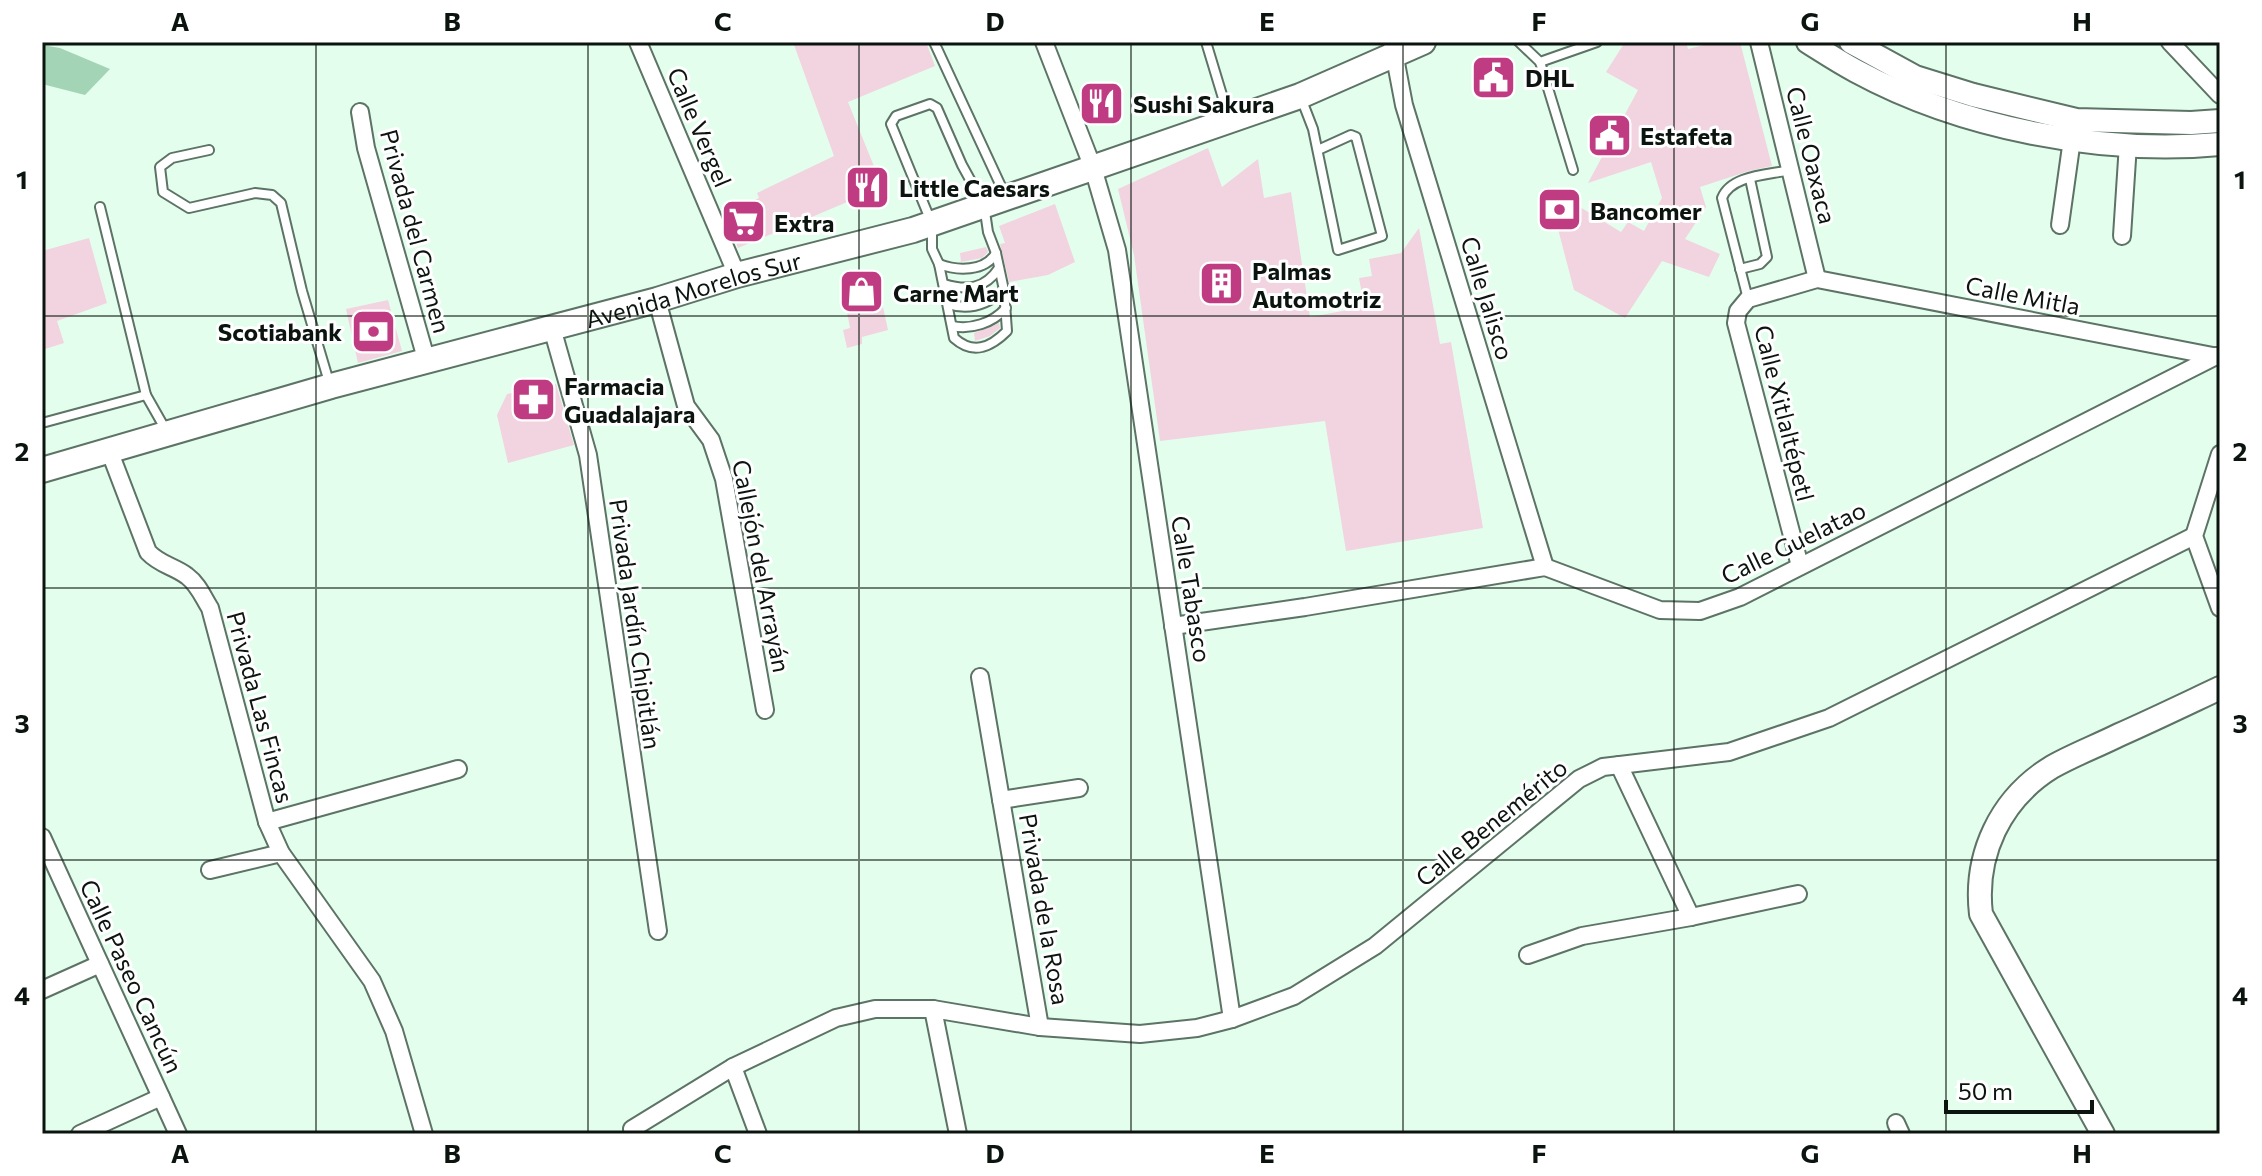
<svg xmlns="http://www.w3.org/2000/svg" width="2262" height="1176" font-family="Commissioner,sans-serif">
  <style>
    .green { fill: #a4d4b6 }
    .building { fill: #f1d4e0 }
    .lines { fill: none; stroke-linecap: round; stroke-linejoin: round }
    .lane-casing { stroke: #5c7365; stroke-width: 12 }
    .street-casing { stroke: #5c7365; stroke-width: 20 }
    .secondary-casing { stroke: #5c7365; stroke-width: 26 }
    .primary-casing { stroke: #5c7365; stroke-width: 28 }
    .lane { stroke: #fff; stroke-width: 8 }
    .street { stroke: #fff; stroke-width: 16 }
    .secondary { stroke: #fff; stroke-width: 22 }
    .primary { stroke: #fff; stroke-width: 24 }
    .grid { fill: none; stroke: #0b140e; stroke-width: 2; stroke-opacity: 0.55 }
    .labels { text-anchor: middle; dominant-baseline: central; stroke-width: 6; stroke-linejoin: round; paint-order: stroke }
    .poi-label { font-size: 24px; font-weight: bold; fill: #0b140e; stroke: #fff; text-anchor: start }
    .street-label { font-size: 24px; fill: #0b140e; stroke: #fff }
    .neatline { fill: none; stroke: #0b140e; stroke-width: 3 }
    .grid-label { font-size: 26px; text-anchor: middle; font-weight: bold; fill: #0b140e }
  </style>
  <rect width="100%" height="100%" fill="#e4feee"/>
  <polygon class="green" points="42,45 60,48 110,69 85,95 42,84"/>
  <g class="building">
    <polygon points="793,42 926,42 935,66 848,102 886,196 856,210 852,200 738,248 725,212 759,198 757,193 834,156"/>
    <polygon points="1625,42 1686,42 1688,49 1716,42 1740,42 1772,166 1749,171 1700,187 1706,207 1685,239 1720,254 1709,277 1662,261 1625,318 1574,290 1547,187 1621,232 1628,222 1644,231 1662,198 1651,162 1588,183 1638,90 1606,72"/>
    <polygon points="1208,148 1222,187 1258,159 1264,198 1291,192 1310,317 1348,310 1346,297 1362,294 1359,278 1372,276 1369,259 1401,253 1419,228 1440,344 1451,342 1483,528 1346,551 1325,421 1160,441 1134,255 1118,189"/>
    <polygon points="1055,204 1075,262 1048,275 1009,282 1000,244 1005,243 999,226"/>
    <polygon points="89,238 107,303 57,321 64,343 42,350 42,251"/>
    <polygon points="986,247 988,252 982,258 961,262 960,253"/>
    <polygon points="877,279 888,330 862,337 862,344 847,348 843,330 850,328 844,296 845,288"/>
    <polygon points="388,300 402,351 358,363 346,309"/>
    <polygon points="999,323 1000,328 990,336 975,341 974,333"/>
    <polygon points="556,384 574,445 508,463 497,415 507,394"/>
  </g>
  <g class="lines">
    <defs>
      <g id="lane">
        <polyline points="934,42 1006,197"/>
        <polyline points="1206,42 1229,118"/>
        <polyline points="1519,42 1540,62 1597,42"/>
        <polyline points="1540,62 1573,170"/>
        <polyline points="1301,98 1313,129 1338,250 1382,236 1356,137 1351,135 1318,150"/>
        <path d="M930,104L937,108L962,165L984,205L988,232L996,253L1004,290L1007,331C990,348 973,355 954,338L939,264L932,249V224L891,124L896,116Z"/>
        <polyline points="209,150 172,158 160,167 163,192 189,208 255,193 272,195 281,203 302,291 329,382"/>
        <polyline points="100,207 146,395"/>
        <path d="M939,264C957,271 985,272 996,253"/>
        <polyline points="1740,269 1760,264 1767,257 1750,179"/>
        <path d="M944,284C967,291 985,289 999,268"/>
        <path d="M1748,299L1722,198C1731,175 1768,175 1790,170"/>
        <path d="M948,304C969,311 987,305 1004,290"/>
        <path d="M952,326C971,330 993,323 1006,308"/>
        <polyline points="42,423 146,395 167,432"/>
      </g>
      <g id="street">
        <polyline points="638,42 737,275"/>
        <polyline points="1044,42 1093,168 1117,250 1232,1019"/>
        <polyline points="1392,42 1404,105 1545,567"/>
        <polyline points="1759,42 1817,279"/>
        <polyline points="2170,42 2220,95"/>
        <polyline points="360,112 366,148 427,362"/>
        <polyline points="2060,225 2073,132"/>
        <polyline points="2122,236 2128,144"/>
        <polyline points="657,300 686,406 711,440 724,479 765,710"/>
        <polyline points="552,328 588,455 658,931"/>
        <path d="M109,450L148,552C160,565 174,566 187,576C198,584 203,597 210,608L267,822L281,853L372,981L394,1031L424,1134"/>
        <polyline points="2220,454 2194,536 2220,608"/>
        <polyline points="1800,566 1736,323 1738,311 1748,299 1817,279 2218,357"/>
        <polyline points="1173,626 1305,607 1545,567 1660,610 1700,611 1740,597 2216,356"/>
        <polyline points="980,677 1040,1027"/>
        <polyline points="1619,765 1691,917"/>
        <polyline points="1001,800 1079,788"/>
        <polyline points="267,822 458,769"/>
        <polyline points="42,837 178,1134"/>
        <polyline points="210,870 281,853"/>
        <polyline points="1528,955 1582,936 1691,917 1798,894"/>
        <polyline points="42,990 100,964"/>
        <polyline points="933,1009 958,1134"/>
        <polyline points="733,1067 758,1134"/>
        <polyline points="1896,1123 1901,1134"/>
        <polyline points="80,1134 161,1097"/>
        <polyline points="634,1134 632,1129 733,1067 836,1018 875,1009 933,1009 1040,1027 1140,1034 1197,1028 1232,1019 1294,996 1375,946 1579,779 1603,767 1729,752 1829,718 2194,536"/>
      </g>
      <g id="secondary">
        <path d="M1808,42C1824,52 1839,62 1856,71C1961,128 2101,155 2220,144"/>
        <polyline points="1851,42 1915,77 1973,95 2076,120 2191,123 2220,121"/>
        <path d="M2103,1134L1981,914C1974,855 2000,799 2052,767C2073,755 2097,746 2119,735C2153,720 2186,704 2220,688"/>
      </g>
      <g id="primary">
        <path id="s1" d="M42,470L331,386L657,300L737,275L913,230L1300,96L1423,42"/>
      </g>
    </defs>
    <use href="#lane" class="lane-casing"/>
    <use href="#street" class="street-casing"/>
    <use href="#secondary" class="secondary-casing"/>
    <use href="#primary" class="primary-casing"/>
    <use href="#lane" class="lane"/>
    <use href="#street" class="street"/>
    <use href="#secondary" class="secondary"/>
    <use href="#primary" class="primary"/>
  </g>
  <path class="grid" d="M316,42V1134M588,42V1134M859,42V1134M1131,42V1134M1403,42V1134M1674,42V1134M1946,42V1134M42,316H2220M42,588H2220M42,860H2220"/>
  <defs>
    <symbol id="civic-square" viewBox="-11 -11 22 22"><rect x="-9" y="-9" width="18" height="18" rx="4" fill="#bf3c83" stroke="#fff"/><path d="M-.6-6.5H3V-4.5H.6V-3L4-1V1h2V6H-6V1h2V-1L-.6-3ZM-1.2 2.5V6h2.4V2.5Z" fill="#fff"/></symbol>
    <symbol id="restaurant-square" viewBox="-11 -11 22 22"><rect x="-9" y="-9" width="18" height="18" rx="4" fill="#bf3c83" stroke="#fff"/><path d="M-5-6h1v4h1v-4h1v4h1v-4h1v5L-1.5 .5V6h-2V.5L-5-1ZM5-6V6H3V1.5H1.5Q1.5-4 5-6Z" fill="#fff"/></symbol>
    <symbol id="bank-square" viewBox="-11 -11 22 22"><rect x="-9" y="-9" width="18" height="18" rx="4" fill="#bf3c83" stroke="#fff"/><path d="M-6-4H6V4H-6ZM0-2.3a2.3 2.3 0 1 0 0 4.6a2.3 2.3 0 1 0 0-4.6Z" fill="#fff"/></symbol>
    <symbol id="supermarket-square" viewBox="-11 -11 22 22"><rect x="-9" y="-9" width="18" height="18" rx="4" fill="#bf3c83" stroke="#fff"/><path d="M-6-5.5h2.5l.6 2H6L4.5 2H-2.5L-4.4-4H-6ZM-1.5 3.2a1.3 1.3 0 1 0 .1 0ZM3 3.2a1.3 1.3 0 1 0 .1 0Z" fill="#fff"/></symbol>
    <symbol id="building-square" viewBox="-11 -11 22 22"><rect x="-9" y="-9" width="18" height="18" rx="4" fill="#bf3c83" stroke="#fff"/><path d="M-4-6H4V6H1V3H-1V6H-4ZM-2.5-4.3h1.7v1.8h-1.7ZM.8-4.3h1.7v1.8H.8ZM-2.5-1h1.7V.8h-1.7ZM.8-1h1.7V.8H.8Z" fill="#fff"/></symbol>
    <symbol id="shop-square" viewBox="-11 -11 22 22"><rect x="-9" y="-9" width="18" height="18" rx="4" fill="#bf3c83" stroke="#fff"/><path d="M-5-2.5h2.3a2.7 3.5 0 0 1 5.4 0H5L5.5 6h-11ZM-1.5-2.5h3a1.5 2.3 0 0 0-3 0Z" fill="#fff"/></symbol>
    <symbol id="pharmacy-square" viewBox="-11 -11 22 22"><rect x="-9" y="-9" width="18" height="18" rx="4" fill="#bf3c83" stroke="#fff"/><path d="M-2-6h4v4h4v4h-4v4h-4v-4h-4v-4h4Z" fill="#fff"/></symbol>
  </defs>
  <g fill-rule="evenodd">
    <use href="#civic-square" x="1468" y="52" width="51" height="51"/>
    <use href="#restaurant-square" x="1076" y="78" width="51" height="51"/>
    <use href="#civic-square" x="1584" y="110" width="51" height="51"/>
    <use href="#restaurant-square" x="842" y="162" width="51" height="51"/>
    <use href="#bank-square" x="1534" y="184" width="51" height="51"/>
    <use href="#supermarket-square" x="718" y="196" width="51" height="51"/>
    <use href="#building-square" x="1196" y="258" width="51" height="51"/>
    <use href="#shop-square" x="836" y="266" width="51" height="51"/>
    <use href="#bank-square" x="348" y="306" width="51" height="51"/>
    <use href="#pharmacy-square" x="508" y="374" width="51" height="51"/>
  </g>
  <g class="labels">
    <g class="poi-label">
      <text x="1525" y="77">DHL</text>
      <text x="1133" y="103">Sushi Sakura</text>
      <text x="1640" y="135">Estafeta</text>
      <text x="899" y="187">Little Caesars</text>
      <text x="1590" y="210">Bancomer</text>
      <text x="774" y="222">Extra</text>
      <text x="1252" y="270">Palmas<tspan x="1252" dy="28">Automotriz</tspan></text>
      <text x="893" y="292">Carne Mart</text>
      <text x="342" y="331" text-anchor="end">Scotiabank</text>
      <text x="564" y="385">Farmacia<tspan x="564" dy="28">Guadalajara</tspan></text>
    </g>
    <g class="street-label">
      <text transform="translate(700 127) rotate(67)">Calle Vergel</text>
      <text transform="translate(1812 155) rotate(76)">Calle Oaxaca</text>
      <text transform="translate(416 231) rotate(75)">Privada del Carmen</text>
      <text stroke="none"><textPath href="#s1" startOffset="676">Avenida Morelos Sur</textPath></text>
      <text transform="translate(2023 295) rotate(11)">Calle Mitla</text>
      <text transform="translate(1488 298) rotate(73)">Calle Jalisco</text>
      <text transform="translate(1785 413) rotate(76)">Calle Xitlaltépetl</text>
      <text transform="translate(1793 542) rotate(-26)">Calle Guelatao</text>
      <text transform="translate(762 566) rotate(79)">Callejón del Arrayán</text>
      <text transform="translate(1192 589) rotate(81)">Calle Tabasco</text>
      <text transform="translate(636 624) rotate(82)">Privada Jardín Chipitlán</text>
      <text transform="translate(261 707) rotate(75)">Privada Las Fincas</text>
      <text transform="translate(1491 822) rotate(-39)">Calle Benemérito</text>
      <text transform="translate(1045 909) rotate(80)">Privada de la Rosa</text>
      <text transform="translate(132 976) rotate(65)">Calle Paseo Cancún</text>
    </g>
  </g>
  <rect width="2262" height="1176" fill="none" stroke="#ffffff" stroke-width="88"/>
  <path d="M1946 1100v12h146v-12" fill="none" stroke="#0b140e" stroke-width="4"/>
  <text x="1958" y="1100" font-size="24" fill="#0b140e" stroke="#ffffff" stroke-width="6" paint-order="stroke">50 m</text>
  <rect x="44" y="44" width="2174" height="1088" class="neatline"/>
  <g class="grid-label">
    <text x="180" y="31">A</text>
    <text x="452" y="31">B</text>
    <text x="723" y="31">C</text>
    <text x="995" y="31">D</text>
    <text x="1267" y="31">E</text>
    <text x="1539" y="31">F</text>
    <text x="1810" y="31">G</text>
    <text x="2082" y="31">H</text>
    <text x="22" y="189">1</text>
    <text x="2240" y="189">1</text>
    <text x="22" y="461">2</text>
    <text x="2240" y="461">2</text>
    <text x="22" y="733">3</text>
    <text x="2240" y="733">3</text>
    <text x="22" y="1005">4</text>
    <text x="2240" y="1005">4</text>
    <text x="180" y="1163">A</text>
    <text x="452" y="1163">B</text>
    <text x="723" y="1163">C</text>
    <text x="995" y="1163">D</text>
    <text x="1267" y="1163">E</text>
    <text x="1539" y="1163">F</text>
    <text x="1810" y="1163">G</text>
    <text x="2082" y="1163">H</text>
  </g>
</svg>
